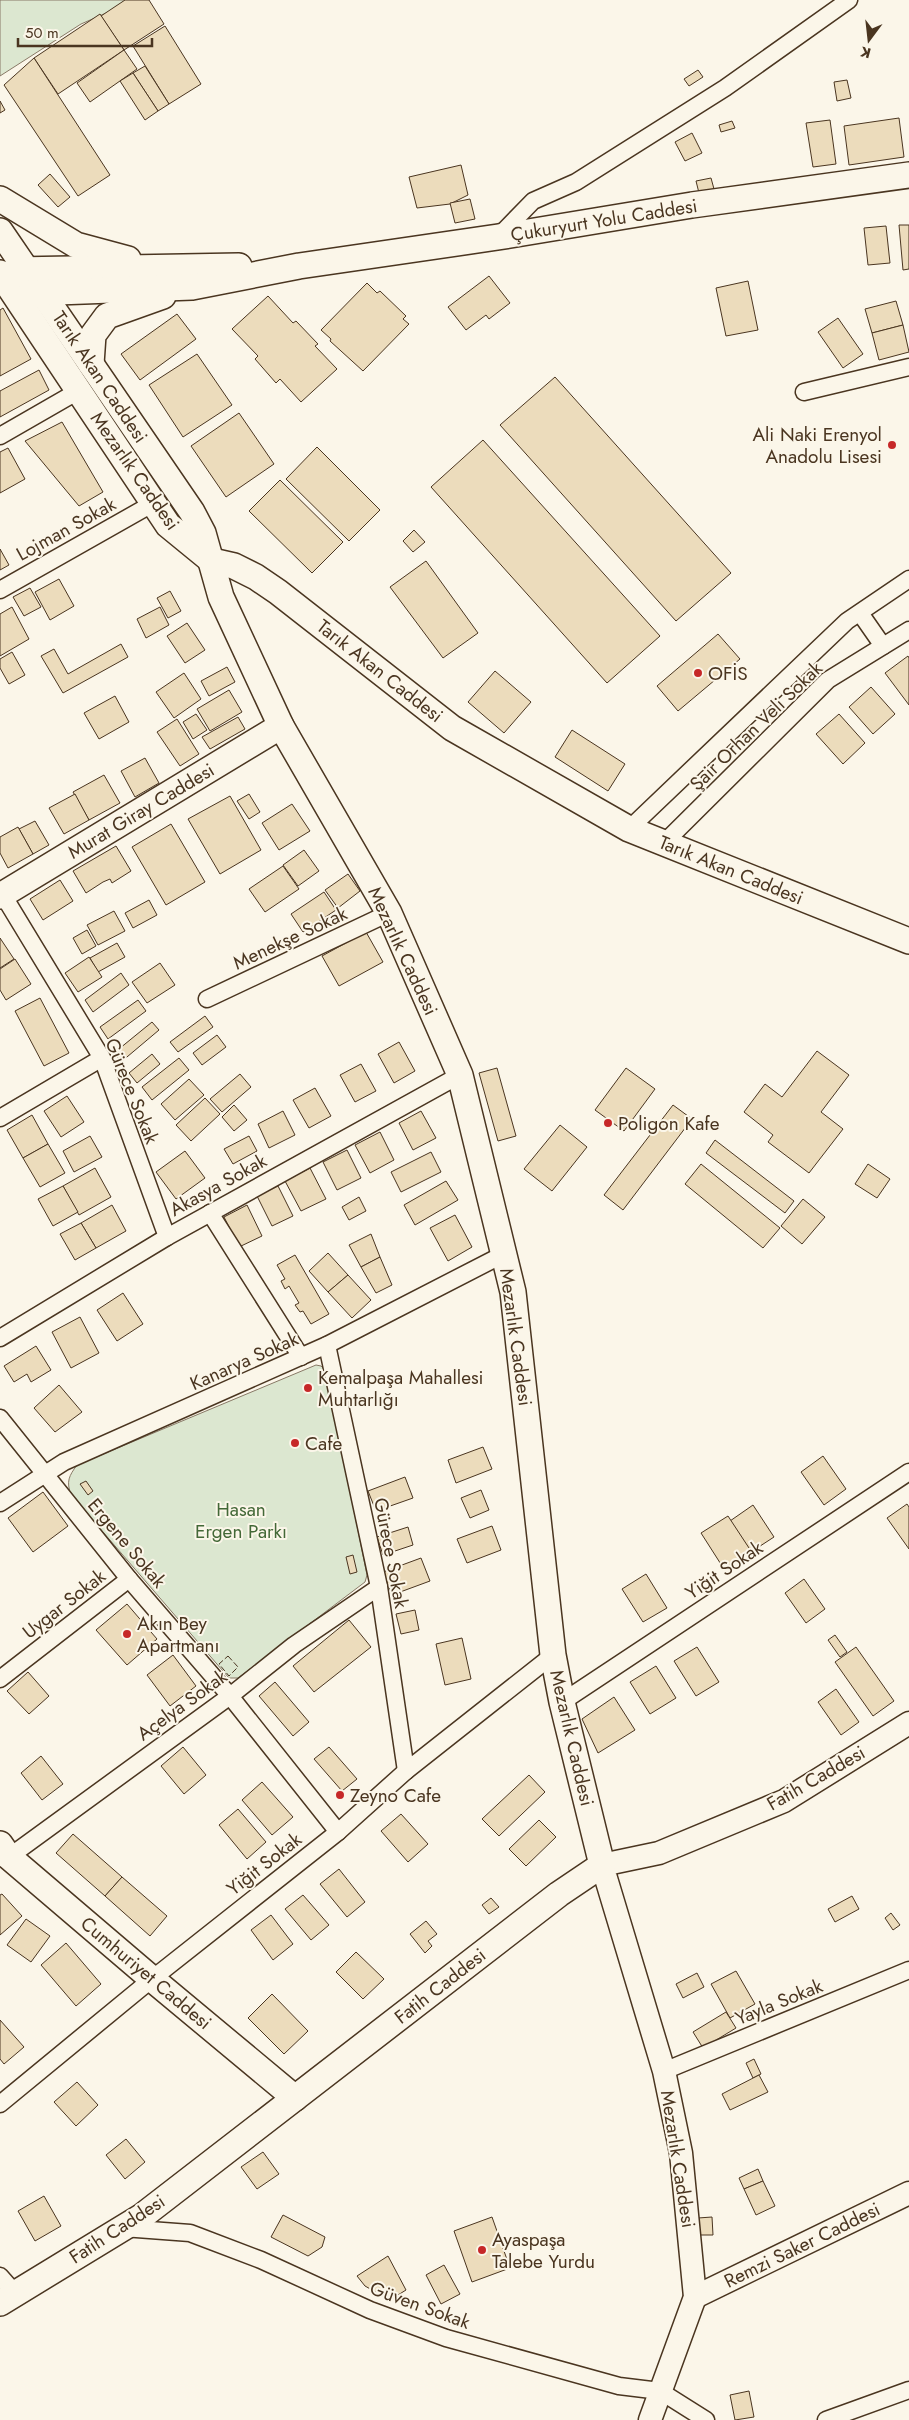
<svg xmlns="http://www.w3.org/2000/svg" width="909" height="2420" font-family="Jost,sans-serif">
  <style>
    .green { fill: #dce7d0; stroke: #887966 }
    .building { fill: #ecdcbc; stroke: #4a3520 }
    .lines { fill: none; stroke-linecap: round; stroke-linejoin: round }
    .street-casing { stroke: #4a3520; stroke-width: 19 }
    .secondary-casing { stroke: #4a3520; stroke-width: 25 }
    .primary-casing { stroke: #4a3520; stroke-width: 28 }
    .street { stroke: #fbf6e9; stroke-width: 16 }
    .secondary { stroke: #fbf6e9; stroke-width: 22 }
    .primary { stroke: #fbf6e9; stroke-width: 25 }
    .fence { stroke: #4a3520; stroke-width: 1; stroke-dasharray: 6 2.5; stroke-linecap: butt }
    .poi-dot { fill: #c62828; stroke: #fbf6e9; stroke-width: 2 }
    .labels { text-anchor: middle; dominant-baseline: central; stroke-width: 4; stroke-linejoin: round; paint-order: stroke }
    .street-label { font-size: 19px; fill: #4a3520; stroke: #fbf6e9 }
    .poi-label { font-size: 19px; fill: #4a3520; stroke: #fbf6e9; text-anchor: start }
    .park-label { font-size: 19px; fill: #436837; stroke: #fbf6e9 }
  </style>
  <rect width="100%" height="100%" fill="#fbf6e9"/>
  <g class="green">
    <polygon points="0,0 136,0 81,24 0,76"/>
    <path d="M316,1365L321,1366L326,1371L367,1575L365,1582L238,1678H229L71,1495C66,1481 69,1476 77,1465Z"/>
  </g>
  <g class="building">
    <polygon points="125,0 149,0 164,24 124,50 101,16"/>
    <polygon points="100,14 124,50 58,94 34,58"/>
    <polygon points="165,26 201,84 169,104 133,46"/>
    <polygon points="124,50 137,69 90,102 77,83"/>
    <polygon points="34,58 110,175 78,196 4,85"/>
    <polygon points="145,66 169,104 158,111 133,73"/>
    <polygon points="698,70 703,77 689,86 684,79"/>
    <polygon points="133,73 158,111 145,120 120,81"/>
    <polygon points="847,80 851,98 837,101 834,82"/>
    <polygon points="0,101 5,110 0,113"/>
    <polygon points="899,118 904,157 849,165 844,126"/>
    <polygon points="830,120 836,164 813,167 806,123"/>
    <polygon points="732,121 735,128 721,132 719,125"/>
    <polygon points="692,133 702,153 685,161 675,142"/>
    <polygon points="461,165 468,195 450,204 417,208 409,177"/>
    <polygon points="50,174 70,197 58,207 38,185"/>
    <polygon points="711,178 714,189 699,193 696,181"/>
    <polygon points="470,199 475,219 455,223 450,203"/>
    <polygon points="899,225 909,225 909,269 903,270"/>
    <polygon points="886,226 890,263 868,265 864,228"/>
    <polygon points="489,276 510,303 489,319 486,315 466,330 448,307"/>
    <polygon points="748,281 758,330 726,336 716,288"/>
    <polygon points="367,283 377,293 380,291 406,316 403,319 409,324 363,371 330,341 331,339 321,330"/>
    <polygon points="268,296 293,323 296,321 318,344 315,346 337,369 301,402 280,379 276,383 255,359 258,356 232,329"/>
    <polygon points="896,301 903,325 872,333 865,309"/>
    <polygon points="3,308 31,359 0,376 0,310"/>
    <polygon points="177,314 196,339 140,380 121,354"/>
    <polygon points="838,318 863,354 843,368 818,332"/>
    <polygon points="903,325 909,352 879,360 872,333"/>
    <polygon points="197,354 232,405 183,437 149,385"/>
    <polygon points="39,370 49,390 0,417 0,391"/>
    <polygon points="555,377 731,573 676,621 500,425"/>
    <polygon points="239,413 274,464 226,497 191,446"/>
    <polygon points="62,422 103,492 79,506 25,441"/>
    <polygon points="483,440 660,636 607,683 431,487"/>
    <polygon points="317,447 380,510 349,541 286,479"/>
    <polygon points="8,448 25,479 0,493 0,452"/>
    <polygon points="280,480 343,542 312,573 249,511"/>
    <polygon points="414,530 425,542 413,552 403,541"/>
    <polygon points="0,549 9,565 0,570"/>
    <polygon points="426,561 478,633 443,658 390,587"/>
    <polygon points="59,579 74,606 50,620 35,592"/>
    <polygon points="30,588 41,607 24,616 13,597"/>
    <polygon points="170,591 181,611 168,618 157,598"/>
    <polygon points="12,607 29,639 0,656 0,614"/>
    <polygon points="160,607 169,625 146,638 137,619"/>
    <polygon points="187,623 205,650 185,663 167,636"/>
    <polygon points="718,634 740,659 678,711 657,686"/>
    <polygon points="121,644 128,657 63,693 41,656 54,649 68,674"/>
    <polygon points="12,652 25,675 9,684 0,668 0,659"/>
    <polygon points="908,656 909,658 909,705 885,673"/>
    <polygon points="227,667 235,682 209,696 201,681"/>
    <polygon points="495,671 531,702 504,733 468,702"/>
    <polygon points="184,673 201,699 174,718 156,692"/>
    <polygon points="871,687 895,714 873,734 849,707"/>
    <polygon points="229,690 242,712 210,731 197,709"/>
    <polygon points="115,696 129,722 99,739 84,713"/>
    <polygon points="196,714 207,730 193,739 183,722"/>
    <polygon points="839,714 865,743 843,764 816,734"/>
    <polygon points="238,717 245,729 210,749 202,737"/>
    <polygon points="177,719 199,754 180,766 157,732"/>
    <polygon points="572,730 625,764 608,791 555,757"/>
    <polygon points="145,758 159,783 135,797 121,771"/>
    <polygon points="104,775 120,803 89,820 73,792"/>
    <polygon points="75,794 89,820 64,834 49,808"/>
    <polygon points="249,794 260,812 249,819 237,801"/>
    <polygon points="230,796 261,850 220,874 188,819"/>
    <polygon points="292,804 310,831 279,850 262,823"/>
    <polygon points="35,821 49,845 33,854 19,829"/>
    <polygon points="171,824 205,882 166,905 132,847"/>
    <polygon points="18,827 33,854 8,868 0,853 0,837"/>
    <polygon points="116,846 131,871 112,883 110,879 103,882 86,893 73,871"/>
    <polygon points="304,850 319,871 298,886 283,865"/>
    <polygon points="283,866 299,889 265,912 249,889"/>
    <polygon points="348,874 360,891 338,908 325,890"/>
    <polygon points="60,880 73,901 43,920 30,899"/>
    <polygon points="324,892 336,910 303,932 291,914"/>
    <polygon points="149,900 157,915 133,928 125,913"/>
    <polygon points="114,911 125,931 98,945 87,925"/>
    <polygon points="87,930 96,946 82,954 73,938"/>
    <polygon points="366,932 383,962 339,986 322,956"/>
    <polygon points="0,938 14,959 0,968"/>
    <polygon points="117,943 125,957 98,972 90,958"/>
    <polygon points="89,957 102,977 78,992 65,973"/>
    <polygon points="15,959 31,984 6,1000 0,990 0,969"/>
    <polygon points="160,963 175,985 147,1003 132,982"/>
    <polygon points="121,973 129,985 93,1012 85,1000"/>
    <polygon points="40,998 69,1053 44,1066 15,1011"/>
    <polygon points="138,1000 146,1011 108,1039 100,1027"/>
    <polygon points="205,1016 213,1027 178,1052 170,1042"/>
    <polygon points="152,1022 159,1030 121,1062 114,1053"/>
    <polygon points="217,1035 226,1047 202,1065 193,1053"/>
    <polygon points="399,1042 415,1071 394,1083 378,1054"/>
    <polygon points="817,1051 849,1075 821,1112 843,1129 809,1173 768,1142 773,1135 744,1112 765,1084 782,1097"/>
    <polygon points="152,1054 160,1064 137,1083 129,1073"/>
    <polygon points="179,1058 189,1070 152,1100 142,1087"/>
    <polygon points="361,1064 376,1091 355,1102 340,1075"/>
    <polygon points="497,1068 516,1136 498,1141 479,1073"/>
    <polygon points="626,1068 655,1089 624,1131 595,1110"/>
    <polygon points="240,1074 251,1087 222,1112 210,1099"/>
    <polygon points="189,1079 204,1095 175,1120 161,1104"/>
    <polygon points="315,1088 331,1116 309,1128 293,1100"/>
    <polygon points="67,1096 84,1122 61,1137 44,1111"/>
    <polygon points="205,1098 220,1114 191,1141 176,1125"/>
    <polygon points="234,1105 247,1120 234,1131 222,1117"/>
    <polygon points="673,1105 692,1119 623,1210 604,1195"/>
    <polygon points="283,1111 295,1135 269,1148 258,1124"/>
    <polygon points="421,1111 436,1138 413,1150 399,1123"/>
    <polygon points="32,1115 48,1144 23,1158 7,1130"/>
    <polygon points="560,1125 587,1147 552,1191 524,1169"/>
    <polygon points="380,1132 394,1160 370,1173 355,1145"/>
    <polygon points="90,1136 102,1157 74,1172 63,1151"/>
    <polygon points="249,1136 257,1151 233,1164 224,1149"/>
    <polygon points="715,1140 794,1201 785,1213 706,1153"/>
    <polygon points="48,1144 65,1173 40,1187 23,1158"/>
    <polygon points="347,1150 361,1178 337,1190 323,1162"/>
    <polygon points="185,1151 205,1178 176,1199 156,1172"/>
    <polygon points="431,1152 441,1172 401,1192 391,1172"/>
    <polygon points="701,1164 780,1228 763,1248 685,1184"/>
    <polygon points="868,1164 890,1179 877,1198 855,1184"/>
    <polygon points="95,1168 111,1197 79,1215 63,1186"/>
    <polygon points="310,1168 326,1199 301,1211 285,1181"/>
    <polygon points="446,1181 458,1200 415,1225 404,1205"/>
    <polygon points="63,1186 78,1212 53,1226 38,1199"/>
    <polygon points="278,1186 293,1216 272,1226 257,1196"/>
    <polygon points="359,1197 366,1211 349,1220 342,1207"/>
    <polygon points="803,1199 825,1217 802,1244 781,1226"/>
    <polygon points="112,1205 126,1231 96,1248 81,1223"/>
    <polygon points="247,1205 262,1236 239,1247 224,1217"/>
    <polygon points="455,1215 472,1247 448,1261 430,1228"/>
    <polygon points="81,1223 96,1248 75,1260 60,1234"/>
    <polygon points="371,1234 380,1257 361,1267 349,1245"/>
    <polygon points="328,1253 348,1275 328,1292 309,1271"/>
    <polygon points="295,1255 329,1314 311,1324 303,1311 300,1312 295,1305 299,1303 289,1286 285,1289 281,1281 285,1279 277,1265"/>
    <polygon points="380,1257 392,1285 376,1293 361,1267"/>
    <polygon points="348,1275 371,1300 352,1318 328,1292"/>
    <polygon points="123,1293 143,1324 117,1341 97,1310"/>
    <polygon points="80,1317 99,1353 71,1368 52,1332"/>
    <polygon points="36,1346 51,1370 31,1382 27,1374 14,1382 4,1366"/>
    <polygon points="59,1385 82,1412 55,1432 34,1408"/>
    <polygon points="483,1447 492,1469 456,1483 448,1460"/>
    <polygon points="823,1456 846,1489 824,1505 801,1472"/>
    <polygon points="405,1477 413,1498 376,1511 368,1491"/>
    <polygon points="86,1481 93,1491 88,1495 80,1484"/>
    <polygon points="481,1490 489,1510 470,1518 461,1498"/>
    <polygon points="43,1492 68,1526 33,1552 8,1518"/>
    <polygon points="907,1504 909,1507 909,1549 887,1518"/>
    <polygon points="753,1505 774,1537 751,1552 730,1521"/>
    <polygon points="728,1516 751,1551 724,1569 701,1533"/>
    <polygon points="492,1526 501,1550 467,1563 457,1539"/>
    <polygon points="408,1527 413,1545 383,1555 377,1537"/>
    <polygon points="353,1555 357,1572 350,1574 346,1557"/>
    <polygon points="421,1558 430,1581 392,1595 383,1572"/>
    <polygon points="646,1574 667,1608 643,1622 622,1589"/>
    <polygon points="804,1579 825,1609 806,1623 785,1593"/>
    <polygon points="127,1604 157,1639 127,1665 96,1630"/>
    <polygon points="415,1610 419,1630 401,1634 396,1614"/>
    <polygon points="349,1620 371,1647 314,1692 293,1666"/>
    <polygon points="835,1635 847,1652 840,1657 828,1640"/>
    <polygon points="462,1638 471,1679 445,1685 436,1644"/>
    <polygon points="697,1647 719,1682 696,1696 674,1661"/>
    <polygon points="856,1647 894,1701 873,1716 835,1662"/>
    <polygon points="173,1655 196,1686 170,1706 147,1675"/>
    <polygon points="656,1666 676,1698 650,1714 630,1682"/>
    <polygon points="28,1672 49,1696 29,1714 7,1691"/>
    <polygon points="275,1682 309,1722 293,1736 259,1696"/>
    <polygon points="836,1689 859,1722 841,1735 818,1702"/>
    <polygon points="614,1697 635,1730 598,1753 582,1719"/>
    <polygon points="183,1747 206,1775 184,1794 161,1766"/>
    <polygon points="329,1747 357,1779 342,1791 314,1759"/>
    <polygon points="41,1756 63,1784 42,1800 21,1773"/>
    <polygon points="529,1775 545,1792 499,1836 482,1819"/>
    <polygon points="262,1782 293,1817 272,1835 242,1800"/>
    <polygon points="238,1809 266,1842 247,1859 219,1825"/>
    <polygon points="401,1814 428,1844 408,1862 381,1831"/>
    <polygon points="539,1820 556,1837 526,1866 509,1849"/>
    <polygon points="73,1834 122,1877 105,1896 56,1853"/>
    <polygon points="339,1869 365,1902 347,1917 320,1884"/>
    <polygon points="122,1877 167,1916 150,1936 105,1896"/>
    <polygon points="2,1894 22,1916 0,1935 0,1895"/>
    <polygon points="303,1895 329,1925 311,1940 285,1909"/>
    <polygon points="852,1896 859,1909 835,1922 828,1909"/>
    <polygon points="491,1898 499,1907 489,1914 482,1905"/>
    <polygon points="891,1913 900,1925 893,1930 885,1918"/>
    <polygon points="271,1915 293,1944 273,1960 251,1930"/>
    <polygon points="26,1919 50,1936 31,1962 7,1945"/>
    <polygon points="426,1921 437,1934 428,1941 432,1946 425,1953 410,1934"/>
    <polygon points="66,1943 101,1984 76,2006 41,1965"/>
    <polygon points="356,1952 384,1979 363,1999 336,1972"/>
    <polygon points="736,1971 755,2004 730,2018 711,1984"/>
    <polygon points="697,1973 704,1987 683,1998 676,1984"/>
    <polygon points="272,1994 308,2031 284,2054 248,2018"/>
    <polygon points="726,2012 736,2028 703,2048 693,2032"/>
    <polygon points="0,2020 24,2047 4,2064 0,2059"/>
    <polygon points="754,2059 761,2074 753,2078 746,2063"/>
    <polygon points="759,2075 768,2092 730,2110 722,2094"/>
    <polygon points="77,2082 98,2105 76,2126 54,2102"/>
    <polygon points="126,2139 145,2162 125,2179 106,2155"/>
    <polygon points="263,2152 279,2174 257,2189 241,2167"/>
    <polygon points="758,2169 763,2181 744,2189 739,2178"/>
    <polygon points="763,2181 775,2206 756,2215 744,2189"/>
    <polygon points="44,2196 61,2226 35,2241 18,2211"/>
    <polygon points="283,2215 325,2237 322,2247 308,2256 271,2237"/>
    <polygon points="492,2217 510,2268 472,2282 454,2231"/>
    <polygon points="712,2217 713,2235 699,2235 698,2218"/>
    <polygon points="388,2256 406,2290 390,2300 365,2286 357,2276"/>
    <polygon points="444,2265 460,2294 441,2304 426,2275"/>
    <polygon points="749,2391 754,2417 735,2420 730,2395"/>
  </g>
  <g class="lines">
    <defs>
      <g id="street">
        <polyline points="498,237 533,201 576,182 725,88 849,0"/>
        <polyline points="804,392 909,367"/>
        <polyline points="0,436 80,390"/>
        <polyline points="0,590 152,504"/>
        <polyline points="860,613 883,646"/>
        <polyline points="629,829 847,621 909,579"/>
        <polyline points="663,844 828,680 909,630"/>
        <polyline points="0,890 102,1058 167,1237"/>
        <polyline points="207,999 389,913"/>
        <polyline points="0,1118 102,1058"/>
        <polyline points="210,1213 301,1357"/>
        <polyline points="0,1338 167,1237 460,1075"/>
        <polyline points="327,1345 379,1587 406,1771"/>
        <polyline points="0,1418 129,1579 230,1696 338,1832"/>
        <polyline points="0,1503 64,1462 327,1345 504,1254"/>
        <polyline points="0,1679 129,1579"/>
        <polyline points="562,1702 909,1472"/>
        <polyline points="9,1857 230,1696 294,1645 379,1587"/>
        <polyline points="664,2071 909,1970"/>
        <polyline points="0,2104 152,1979 338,1832 406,1771 553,1655"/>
        <polyline points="123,2228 190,2233 261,2260 370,2310 446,2338 619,2386 660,2391 706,2420"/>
        <polyline points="0,2276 15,2293"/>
        <polyline points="826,2420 909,2390"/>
      </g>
      <g id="secondary">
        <polyline points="695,2297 909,2193"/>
        <polyline points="650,2420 695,2297 681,2153 664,2071 602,1865 659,1853 784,1801 909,1723"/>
      </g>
      <g id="primary">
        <polyline points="0,199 76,245 128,259"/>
        <polyline points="0,231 192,512 203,533 221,597 281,726 389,913 460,1075 513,1292 553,1655 562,1702 602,1865 559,1894 141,2217 0,2303"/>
        <polyline points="15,270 239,266"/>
        <polyline points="0,273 168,525 212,561 234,566 256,577 278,592 452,728 629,829 909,941"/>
        <polyline points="30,293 192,287 299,266 498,237 692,205 909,175"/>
        <polyline points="91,364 93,335 107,316 163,296"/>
        <polyline points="0,896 281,726"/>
        <polyline points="0,1844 9,1857 152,1979 295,2098"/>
      </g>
    </defs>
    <use href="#street" class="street-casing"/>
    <use href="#secondary" class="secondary-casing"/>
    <use href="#primary" class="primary-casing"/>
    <use href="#street" class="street"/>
    <use href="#secondary" class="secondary"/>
    <use href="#primary" class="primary"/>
    <polygon class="fence" points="228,1656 238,1667 229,1676 219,1664"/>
  </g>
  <g class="poi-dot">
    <circle cx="892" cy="445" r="5"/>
    <circle cx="698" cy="673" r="5"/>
    <circle cx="608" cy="1123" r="5"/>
    <circle cx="308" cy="1388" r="5"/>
    <circle cx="295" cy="1443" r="5"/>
    <circle cx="127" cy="1634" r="5"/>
    <circle cx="340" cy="1795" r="5"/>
    <circle cx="482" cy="2250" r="5"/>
  </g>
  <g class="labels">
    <g class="street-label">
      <text transform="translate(604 220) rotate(-9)">Çukuryurt Yolu Caddesi</text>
      <text transform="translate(100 377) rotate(56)">Tarık Akan Caddesi</text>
      <text transform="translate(135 471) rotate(55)">Mezarlık Caddesi</text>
      <text transform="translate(66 529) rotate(-29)">Lojman Sokak</text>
      <text transform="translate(380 671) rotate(38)">Tarık Akan Caddesi</text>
      <text transform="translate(756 726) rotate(-44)">Şair Orhan Veli Sokak</text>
      <text transform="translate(141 811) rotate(-31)">Murat Giray Caddesi</text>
      <text transform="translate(731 870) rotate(22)">Tarık Akan Caddesi</text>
      <text transform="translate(290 938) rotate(-25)">Menekşe Sokak</text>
      <text transform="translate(403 951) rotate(65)">Mezarlık Caddesi</text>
      <text transform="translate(132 1091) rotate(68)">Gürece Sokak</text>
      <text transform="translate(218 1185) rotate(-29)">Akasya Sokak</text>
      <text transform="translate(516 1337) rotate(82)">Mezarlık Caddesi</text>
      <text transform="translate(244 1361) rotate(-24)">Kanarya Sokak</text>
      <text transform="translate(127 1543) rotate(50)">Ergene Sokak</text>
      <text transform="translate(391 1553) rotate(79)">Gürece Sokak</text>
      <text transform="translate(724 1570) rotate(-34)">Yiğit Sokak</text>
      <text transform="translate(64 1604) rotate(-38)">Uygar Sokak</text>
      <text transform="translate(182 1705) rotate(-36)">Açelya Sokak</text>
      <text transform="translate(572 1738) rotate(77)">Mezarlık Caddesi</text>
      <text transform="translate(816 1778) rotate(-30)">Fatih Caddesi</text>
      <text transform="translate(264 1864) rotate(-38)">Yiğit Sokak</text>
      <text transform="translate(146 1973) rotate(40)">Cumhuriyet Caddesi</text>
      <text transform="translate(440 1986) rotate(-38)">Fatih Caddesi</text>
      <text transform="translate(779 2002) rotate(-22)">Yayla Sokak</text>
      <text transform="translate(678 2159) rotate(81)">Mezarlık Caddesi</text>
      <text transform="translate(117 2229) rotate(-33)">Fatih Caddesi</text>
      <text transform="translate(802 2245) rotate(-26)">Remzi Saker Caddesi</text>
      <text transform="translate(420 2305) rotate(20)">Güven Sokak</text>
    </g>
    <g class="poi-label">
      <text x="882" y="434" text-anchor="end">Ali Naki Erenyol<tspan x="882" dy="22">Anadolu Lisesi</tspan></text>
      <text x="708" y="673">OFİS</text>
      <text x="618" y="1123">Poligon Kafe</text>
      <text x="318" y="1377">Kemalpaşa Mahallesi<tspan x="318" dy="22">Muhtarlığı</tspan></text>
      <text x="305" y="1443">Cafe</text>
      <text x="137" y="1623">Akın Bey<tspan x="137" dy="22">Apartmanı</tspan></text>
      <text x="350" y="1795">Zeyno Cafe</text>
      <text x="492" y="2239">Ayaspaşa<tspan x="492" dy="22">Talebe Yurdu</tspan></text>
    </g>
    <g class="park-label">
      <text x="241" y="1509">Hasan<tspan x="241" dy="22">Ergen Parkı</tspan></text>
    </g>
  </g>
  <g transform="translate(869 40) rotate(195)" stroke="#fbf6e9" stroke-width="4" paint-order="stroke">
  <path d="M0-4L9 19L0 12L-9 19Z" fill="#4a3520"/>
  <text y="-8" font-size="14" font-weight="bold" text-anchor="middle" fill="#4a3520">K</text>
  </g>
  <path d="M18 38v8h134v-8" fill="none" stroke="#4a3520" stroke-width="2.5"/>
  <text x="25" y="38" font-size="15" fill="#4a3520" stroke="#fbf6e9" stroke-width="4" paint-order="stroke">50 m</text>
</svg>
